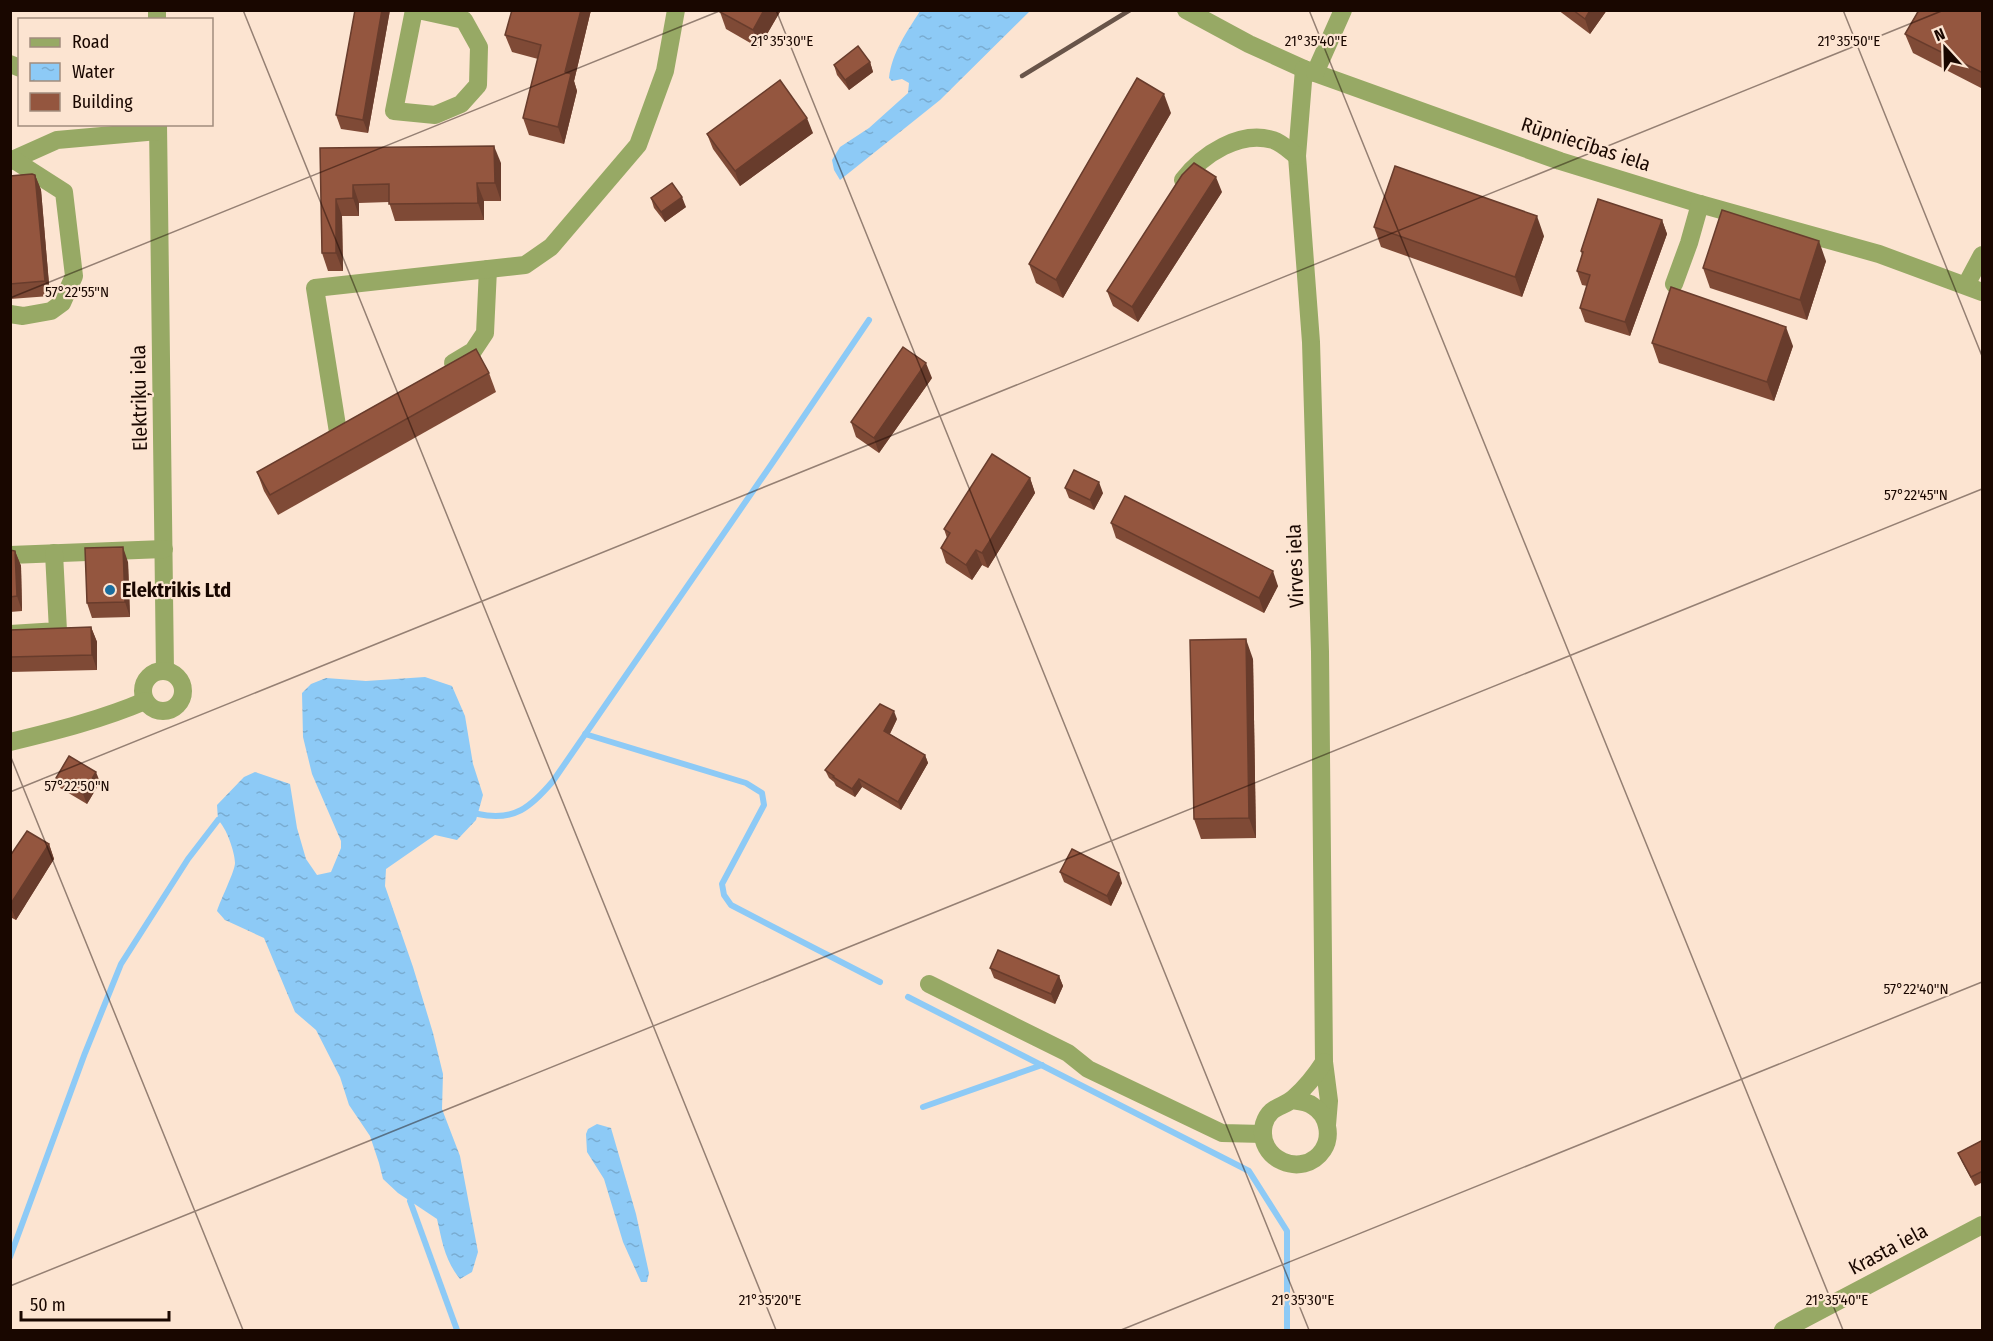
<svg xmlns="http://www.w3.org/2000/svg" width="1993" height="1341" font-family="'Fira Sans Condensed',sans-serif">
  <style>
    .water { fill: url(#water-ripples) }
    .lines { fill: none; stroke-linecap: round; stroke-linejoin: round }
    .stream { stroke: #8dcaf6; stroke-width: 6 }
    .minor { stroke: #97a965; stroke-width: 18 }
    .rail { stroke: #685449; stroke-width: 4.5 }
    .wall { fill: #7f4a36 }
    .shaded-wall { fill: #683c2c }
    .building { fill: #94563f; stroke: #683c2c; stroke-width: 1.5 }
    .ticks { fill: none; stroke: #190700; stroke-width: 1.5; stroke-opacity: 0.45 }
    .poi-dot { fill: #1b6e9f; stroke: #fce4d1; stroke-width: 2 }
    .labels { text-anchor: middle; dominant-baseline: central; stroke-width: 4.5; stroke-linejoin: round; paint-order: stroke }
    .street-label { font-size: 20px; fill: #190700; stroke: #fce4d1 }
    .poi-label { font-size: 20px; font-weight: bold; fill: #190700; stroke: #fce4d1; text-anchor: start }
    .ticks-label { font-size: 15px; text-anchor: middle; fill: #190700; stroke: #fce4d1; stroke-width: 4.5; stroke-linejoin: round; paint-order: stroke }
  </style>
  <defs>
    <pattern id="water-ripples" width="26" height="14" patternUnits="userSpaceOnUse" patternTransform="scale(1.5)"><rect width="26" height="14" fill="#8dcaf6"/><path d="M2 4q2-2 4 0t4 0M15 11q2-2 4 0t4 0" fill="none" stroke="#79acd1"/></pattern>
  </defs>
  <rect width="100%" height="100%" fill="#fce4d1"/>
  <g class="water">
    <path d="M920,11H1030L940,100L840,180L834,170L832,160L840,147L869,128L908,93L909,83L902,79L892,81L889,78C892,52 907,32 920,11Z"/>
    <path d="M425,677L452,686L465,716L473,764L483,795L476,820L457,840L435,835L386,869L385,886L413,967L433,1033L443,1074L442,1109L460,1156L478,1252L472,1272L460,1279C445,1261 442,1241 437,1219L398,1193L383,1179L379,1163L370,1136L349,1105L340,1077L316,1030L295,1012L264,938L225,920L217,911C220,901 235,871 235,863C235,852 226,827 218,820L217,805L244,777L255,772L290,784L297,828L306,859L317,875L331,872L341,848V841L312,774L303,737L302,693L311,684L326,678L366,681Z"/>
    <polygon points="597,1124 611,1128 636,1214 649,1273 647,1282 641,1282 623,1242 604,1179 587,1152 586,1134 588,1129"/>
  </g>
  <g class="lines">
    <g class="stream">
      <polyline points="585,734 746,783 762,793 764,805 722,884 724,895 731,905 880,982"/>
      <path d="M478,814C514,822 531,807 553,781L773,462L869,320"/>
      <polyline points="908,997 1249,1171 1287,1231 1287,1330"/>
      <polyline points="923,1107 1042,1065"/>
      <polyline points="410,1201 457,1330"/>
      <polyline points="10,1257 85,1053 121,964 188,859 218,820"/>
    </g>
    <g class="minor">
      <polyline points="157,10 157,20"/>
      <polyline points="414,10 394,111 435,115 461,104 478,85 479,47 464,20 418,10"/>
      <polyline points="1186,10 1249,44 1304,69 1560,161 1700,204 1879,254 1982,292"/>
      <polyline points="10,64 20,68"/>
      <polyline points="1304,69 1297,156 1311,342 1320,652 1324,1062 1329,1101 1327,1125"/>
      <polyline points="1315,73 1343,10"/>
      <polyline points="158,124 165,671"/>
      <polyline points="10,161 57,140 158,131"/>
      <path d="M1183,180C1203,154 1240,130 1273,140C1282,143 1290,151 1297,156"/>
      <polyline points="1674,284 1689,243 1700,204"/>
      <polyline points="1966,285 1982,255"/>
      <polyline points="10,314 23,316 51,311 62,303 74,276 64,192 14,160"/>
      <polyline points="453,363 473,351 485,333 488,269"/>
      <polyline points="338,432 315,288 525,265 551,247 638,145 665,71 676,10"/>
      <polyline points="10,555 164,549"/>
      <polyline points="10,634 58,631 54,553"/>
      <circle cx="163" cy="691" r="20"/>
      <path d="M10,742C56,731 103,719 145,701"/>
      <polyline points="929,984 1068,1053 1088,1069 1222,1133 1263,1134"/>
      <path d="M1291,1100C1299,1101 1307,1101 1313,1106C1328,1115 1332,1136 1323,1150C1303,1180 1255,1159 1264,1124C1270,1105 1283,1108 1294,1098C1306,1087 1315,1076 1324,1062"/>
      <polyline points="1783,1330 1982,1225"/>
    </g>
    <polyline class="rail" points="1022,76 1130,10"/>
  </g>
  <g class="wall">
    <polygon points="355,10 390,10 368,133 341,129 336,115"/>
    <polygon points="507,10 591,10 574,81 577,91 564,144 529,135 523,118 538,59 512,52 505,35 512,12"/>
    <polygon points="781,10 759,48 726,29 720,12"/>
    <polygon points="1558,10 1607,10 1590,34"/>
    <polygon points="1916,10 1983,10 1983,89 1913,53 1905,34 1917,13"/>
    <polygon points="870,62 873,72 849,90 837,75 834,65"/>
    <polygon points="1171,113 1063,298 1036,283 1029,264"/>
    <polygon points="813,133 740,186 713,149 707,134"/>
    <polygon points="320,148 501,163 501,201 484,201 484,220 395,221 389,202 359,203 359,216 342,216 343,271 328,271 322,253"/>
    <polygon points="35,175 41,190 50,296 10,299 10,176"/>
    <polygon points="1222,192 1138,322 1113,306 1107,291"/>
    <polygon points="651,198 686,207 665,222 654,208"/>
    <polygon points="1662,220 1667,234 1630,336 1585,322 1580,308 1587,286 1582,285 1577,271 1582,255 1581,251"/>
    <polygon points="1374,227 1544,236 1522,297 1381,247"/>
    <polygon points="1826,261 1807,320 1710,288 1703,268"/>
    <polygon points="1652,343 1793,346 1774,401 1659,363"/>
    <polygon points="489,373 496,392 278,515 264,491 257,472"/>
    <polygon points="932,378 879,453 856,437 851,422"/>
    <polygon points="1030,478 1035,493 988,568 982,565 972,580 946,563 941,548 947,538 944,529"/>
    <polygon points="1065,488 1103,493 1094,510 1069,498"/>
    <polygon points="1111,523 1278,586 1264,613 1116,538"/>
    <polygon points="10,550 15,551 21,566 22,611 10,612"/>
    <polygon points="128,562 130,617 92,618 87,603"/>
    <polygon points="91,627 97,642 97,670 10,672 10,630"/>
    <polygon points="1253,659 1256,838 1201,839 1194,819"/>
    <polygon points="897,719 890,734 925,755 928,763 901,810 862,787 855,797 836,786 834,782 829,778 825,770"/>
    <polygon points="56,778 100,782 87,804 60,788"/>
    <polygon points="49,844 54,859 16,920 10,917 10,856"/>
    <polygon points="1060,872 1122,883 1111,906 1064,882"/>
    <polygon points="990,968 1059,976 1063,986 1055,1004 994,978"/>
    <polygon points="1983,1140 1983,1182 1975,1186 1962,1162 1958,1153"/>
  </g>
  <g class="shaded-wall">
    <polygon points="382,10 390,10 368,133 363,120"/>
    <polygon points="581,10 591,10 574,81 577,91 564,144 558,127 565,72"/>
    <polygon points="764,10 781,10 759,48 753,30"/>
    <polygon points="1590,10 1607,10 1590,34 1585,19"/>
    <polygon points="870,62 873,72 849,90 845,80"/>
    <polygon points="1164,94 1171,113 1063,298 1056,280"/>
    <polygon points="807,118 813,133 740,186 735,171"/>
    <polygon points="494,146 501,163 501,201 495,183"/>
    <polygon points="35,175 41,190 50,296 45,281"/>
    <polygon points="1216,177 1222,192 1138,322 1132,307"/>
    <polygon points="477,183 484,201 484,220 478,203"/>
    <polygon points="353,185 359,203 359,216 353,198"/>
    <polygon points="682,197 686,207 665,222 661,212"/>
    <polygon points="336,199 342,216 343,271 336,253"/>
    <polygon points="1537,216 1544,236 1522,297 1515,277"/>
    <polygon points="1662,220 1667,234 1630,336 1625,322"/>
    <polygon points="1819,241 1826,261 1807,320 1800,300"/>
    <polygon points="1786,327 1793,346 1774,401 1767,382"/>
    <polygon points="926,363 932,378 879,453 874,438"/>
    <polygon points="1030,478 1035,493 988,568 982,553"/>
    <polygon points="1099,482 1103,493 1094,510 1090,500"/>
    <polygon points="123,547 128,562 130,617 125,602"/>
    <polygon points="976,550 982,565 972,580 966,565"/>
    <polygon points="15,551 21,566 22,611 17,596"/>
    <polygon points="1273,571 1278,586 1264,613 1259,598"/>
    <polygon points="91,627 97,642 97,670 92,655"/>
    <polygon points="1246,639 1253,659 1256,838 1249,818"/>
    <polygon points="894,711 897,719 887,739 884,731"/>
    <polygon points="925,755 928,763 901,810 898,802"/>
    <polygon points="96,772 100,782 87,804 83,794"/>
    <polygon points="859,779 862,787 855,797 852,789"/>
    <polygon points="49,844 54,859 16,920 10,905"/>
    <polygon points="1119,873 1122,883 1111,906 1107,896"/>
    <polygon points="1059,976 1063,986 1055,1004 1051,994"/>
  </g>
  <g class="building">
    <polygon points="355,10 382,10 363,120 336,115"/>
    <polygon points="512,10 581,10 565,72 571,74 558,127 523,118 541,45 505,35"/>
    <polygon points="721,10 764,10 753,30 720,12"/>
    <polygon points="1573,10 1590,10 1585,19"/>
    <polygon points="1919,10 1983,10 1983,73 1905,34"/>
    <polygon points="858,46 870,62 845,80 834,65"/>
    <polygon points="1137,78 1164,94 1056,280 1029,264"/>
    <polygon points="780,80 807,118 735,171 707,134"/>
    <polygon points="494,146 495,183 477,183 478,203 389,204 389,184 353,185 353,198 336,199 336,253 322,253 320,148"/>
    <polygon points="1194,163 1216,177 1132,307 1107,291 1182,175"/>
    <polygon points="1395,166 1537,216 1515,277 1374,227"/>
    <polygon points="32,174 35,175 45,281 10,284 10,176"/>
    <polygon points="672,183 682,197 661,212 651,198"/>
    <polygon points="1598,199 1662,220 1625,322 1580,308 1590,275 1577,271 1583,252 1581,251"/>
    <polygon points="1722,210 1819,241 1800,300 1703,268"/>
    <polygon points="1671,287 1786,327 1767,382 1652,343"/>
    <polygon points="903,347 926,363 874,438 851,422"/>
    <polygon points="476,349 489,373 270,495 257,472"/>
    <polygon points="992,454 1030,478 982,553 976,550 966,565 941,548 950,533 944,529"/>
    <polygon points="1074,470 1099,482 1090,500 1065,488"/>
    <polygon points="1125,496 1273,571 1259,598 1111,523"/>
    <polygon points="123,547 125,602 87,603 85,548"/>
    <polygon points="10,550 15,551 17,596 10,597"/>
    <polygon points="91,627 92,655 10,657 10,630"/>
    <polygon points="1246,639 1249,818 1194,819 1190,640"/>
    <polygon points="880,704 894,711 884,731 925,755 898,802 859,779 852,789 833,777 834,776 825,770"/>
    <polygon points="69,756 96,772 83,794 56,778"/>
    <polygon points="27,831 49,844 10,905 10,856"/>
    <polygon points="1072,849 1119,873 1107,896 1060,872"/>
    <polygon points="998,950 1059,976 1051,994 990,968"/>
    <polygon points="1983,1140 1983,1171 1971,1177 1958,1153"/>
  </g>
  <path class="ticks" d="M243,10L776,1330M776,10L1309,1330M1309,10L1843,1330M1843,10L1982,356M10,298L722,10M10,755L243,1330M10,792L1944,10M10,1286L1982,489M1121,1330L1982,982"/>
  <circle class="poi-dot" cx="110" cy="590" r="6"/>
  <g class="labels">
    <g class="street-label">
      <text transform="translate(1586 144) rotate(18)">Rūpniecības iela</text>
      <text transform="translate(139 398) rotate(-91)">Elektriķu iela</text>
      <text transform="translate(1295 566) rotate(-92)">Virves iela</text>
      <text transform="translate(1888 1249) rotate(-28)">Krasta iela</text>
    </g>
    <g class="poi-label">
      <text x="122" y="590">Elektrikis Ltd</text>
    </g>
  </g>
  <g class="ticks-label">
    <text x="782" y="46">21°35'30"E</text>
    <text x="1316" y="46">21°35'40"E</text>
    <text x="1849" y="46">21°35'50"E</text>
    <text x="77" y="297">57°22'55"N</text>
    <text x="1916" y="500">57°22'45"N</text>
    <text x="77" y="791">57°22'50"N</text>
    <text x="1916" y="994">57°22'40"N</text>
    <text x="770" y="1305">21°35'20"E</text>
    <text x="1303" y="1305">21°35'30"E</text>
    <text x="1837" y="1305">21°35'40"E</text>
  </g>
  <rect width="1993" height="1341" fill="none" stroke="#190700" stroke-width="24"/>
  <rect x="18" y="18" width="195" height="108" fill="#fce4d1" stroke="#a18c7d" stroke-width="1.5"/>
  <rect x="30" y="38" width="30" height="9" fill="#97a965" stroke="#a18c7d" stroke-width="1.5"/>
  <text x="72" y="48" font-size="18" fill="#190700">Road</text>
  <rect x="30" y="63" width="30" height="18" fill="url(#water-ripples)" stroke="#a18c7d" stroke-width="1.5"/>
  <text x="72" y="78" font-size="18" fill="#190700">Water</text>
  <rect x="30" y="93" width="30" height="18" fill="#94563f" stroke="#a18c7d" stroke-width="1.5"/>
  <text x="72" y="108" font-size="18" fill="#190700">Building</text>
  <g transform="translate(1945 48) rotate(338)" stroke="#fce4d1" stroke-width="4.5" paint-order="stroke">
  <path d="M0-4.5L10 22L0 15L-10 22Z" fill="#190700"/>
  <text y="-9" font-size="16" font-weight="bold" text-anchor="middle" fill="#190700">N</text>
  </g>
  <path d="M21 1311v9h148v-9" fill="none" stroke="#190700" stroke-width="3"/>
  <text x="30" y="1311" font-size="18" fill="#190700" stroke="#fce4d1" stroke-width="4.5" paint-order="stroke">50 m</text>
</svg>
